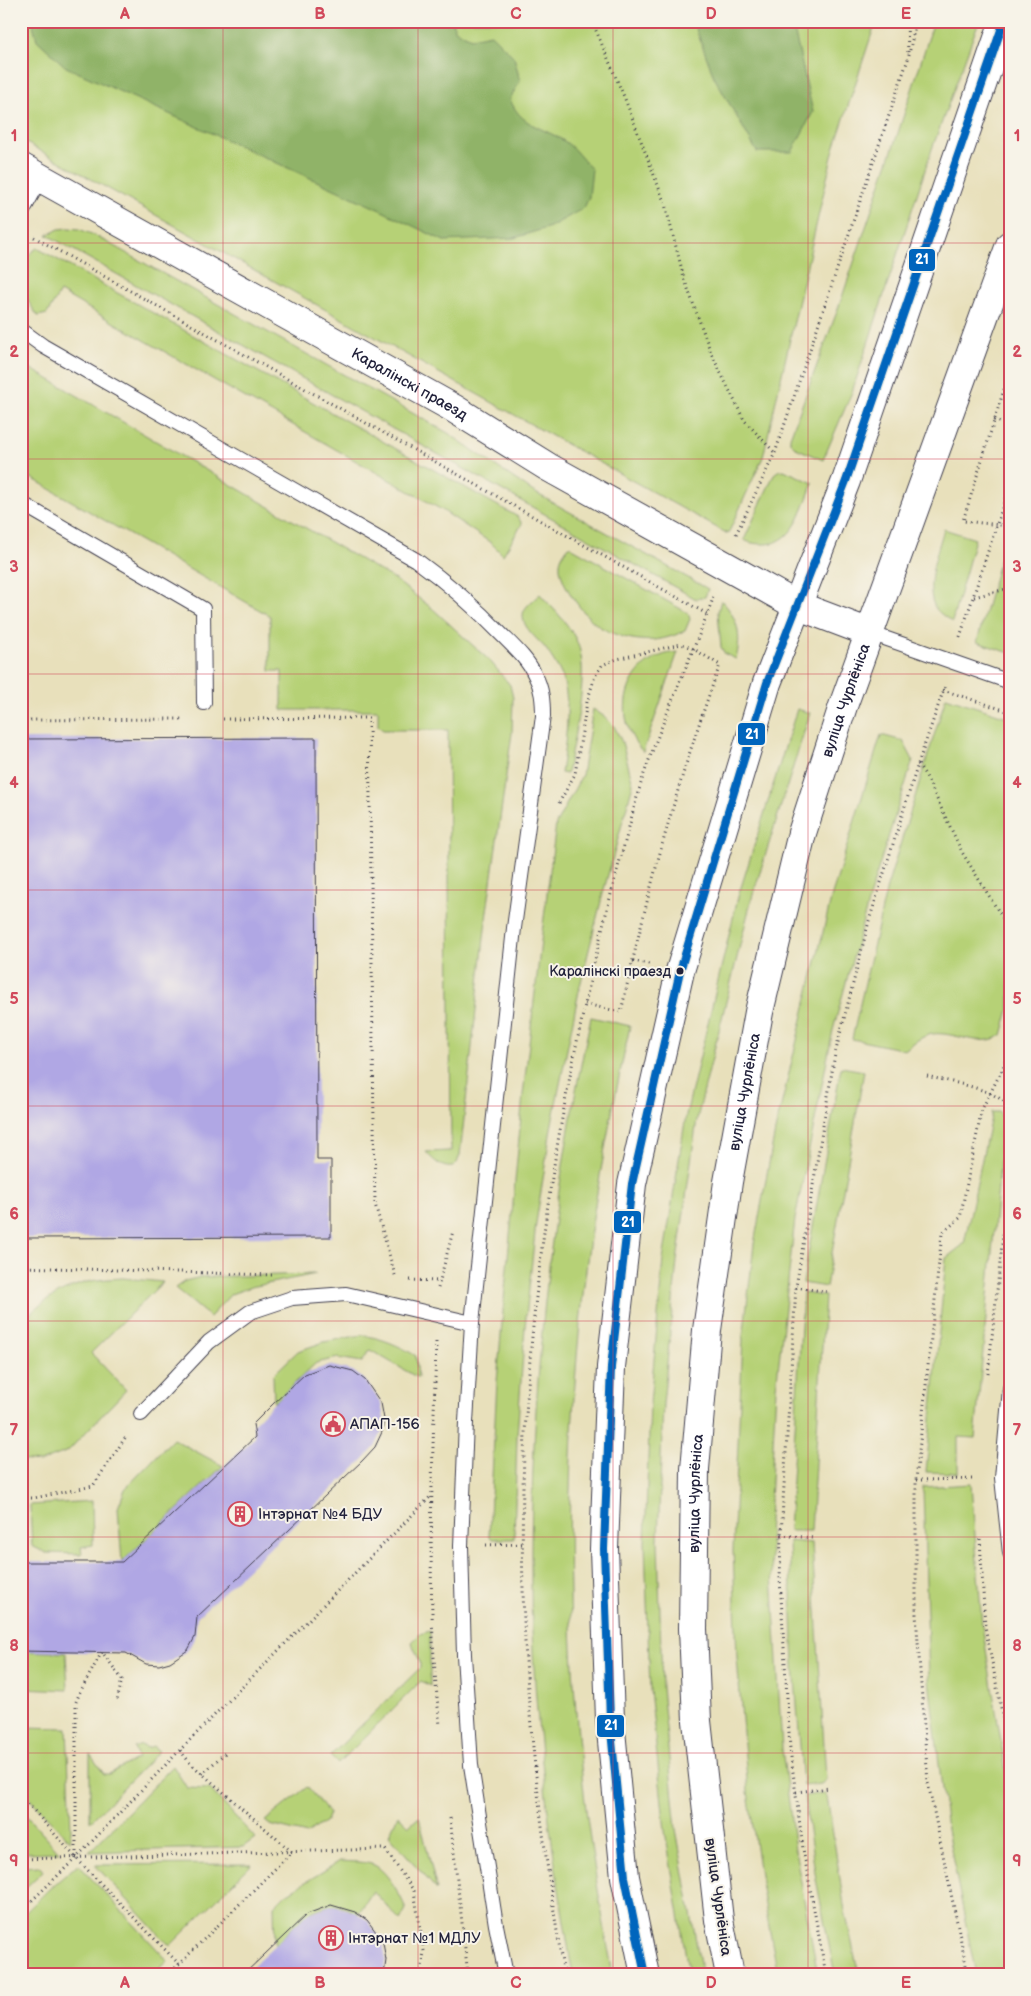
<svg xmlns="http://www.w3.org/2000/svg" width="1031" height="1996" font-family="'Balsamiq Sans',sans-serif">
  <style>
    .green { fill: #b6d176; stroke: #6c7a58 }
    .forest { fill: #90b367; stroke: #596a51 }
    .building { fill: #b0a7e4 }
    .lines { fill: none; stroke-linecap: round; stroke-linejoin: round }
    .service-casing { stroke: #403e4e; stroke-width: 16 }
    .minor-casing { stroke: #403e4e; stroke-width: 30 }
    .secondary-casing { stroke: #403e4e; stroke-width: 30 }
    .path { stroke: #403e4e; stroke-width: 3; stroke-dasharray: 1 4; stroke-linecap: butt }
    .service { stroke: #fff; stroke-width: 14 }
    .minor { stroke: #fff; stroke-width: 28 }
    .secondary { stroke: #fff; stroke-width: 28 }
    .bus-1-casing { stroke: #f7f3e8; stroke-width: 11 }
    .bus-1 { stroke: #0065bd; stroke-width: 8 }
    .grid { fill: none; stroke: #d1495b; stroke-width: 1; stroke-opacity: 0.55 }
    .bus-dot { fill: #22223b; stroke: #f7f3e8; stroke-width: 2 }
    .labels { text-anchor: middle; dominant-baseline: central; stroke-width: 4; stroke-linejoin: round; paint-order: stroke }
    .bus-label { font-size: 14px; fill: #22223b; stroke: #f7f3e8; text-anchor: end }
    .street-label { font-size: 15px; fill: #22223b; stroke: #f7f3e8 }
    .poi-label { font-size: 15px; fill: #22223b; stroke: #f7f3e8; text-anchor: start }
    .line-badge { stroke: #f7f3e8; stroke-width: 2 }
    .badge-label { font-size: 14px; text-anchor: middle; font-weight: bold; fill: #fff }
    .neatline { fill: none; stroke: #d1495b; stroke-width: 2 }
    .grid-label { font-size: 16px; text-anchor: middle; font-weight: bold; fill: #d1495b }
  </style>
  <rect width="100%" height="100%" fill="#f7f3e8"/>
  <filter id="ink" filterUnits="userSpaceOnUse"><feTurbulence type="fractalNoise" baseFrequency=".02" numOctaves="2"/><feDisplacementMap in="SourceGraphic" scale="10" xChannelSelector="R" yChannelSelector="G"/><feConvolveMatrix kernelMatrix="1 2 1 2 8 2 1 2 1" color-interpolation-filters="sRGB"/></filter>
  <filter id="wash" filterUnits="userSpaceOnUse"><feTurbulence type="fractalNoise" baseFrequency=".0096" numOctaves="4" result="noise"/><feDisplacementMap in="SourceGraphic" scale="20" xChannelSelector="R" yChannelSelector="G"/><feGaussianBlur stdDeviation="1.12" result="paint"/><feColorMatrix in="noise" values="0 0 0 0 0 0 0 0 0 0 0 0 0 0 0 0 0 1.4 0 .05"/><feComposite in="paint" operator="in"/></filter>
  <g filter="url(#wash)">
    <rect width="100%" height="100%" fill="#e8e0bb"/>
    <g class="green">
      <polygon points="21,21 876,21 833,152 763,457 728,534 21,140"/>
      <polygon points="934,21 979,21 932,149 852,392 823,460 796,448 790,442 790,437 838,309 899,130"/>
      <polygon points="69,228 79,229 94,235 448,433 532,491 708,589 705,597 696,599 47,235 59,229"/>
      <path d="M37,248L518,517L522,524L503,555L491,543L442,510L60,292L47,314L38,316C22,295 10,266 37,248Z"/>
      <path d="M21,363L394,579L433,609L490,661L510,685L513,698L512,733L487,911L460,1155L457,1163L453,1167C442,1169 433,1160 426,1152L451,1151L448,730H383L378,726V710H282V671H270V616L21,472Z"/>
      <path d="M784,470L813,483C803,506 797,541 767,544C758,544 752,544 744,540L774,474L778,471Z"/>
      <path d="M944,529L975,539L952,622C947,618 940,614 936,609C923,589 938,550 944,529Z"/>
      <path d="M569,546L688,613L690,619L685,631C672,637 655,642 640,640C627,639 612,634 600,627C584,616 558,583 560,563C561,556 565,551 569,546Z"/>
      <polygon points="1001,555 1010,557 1010,653 977,642"/>
      <path d="M540,594C554,610 572,626 579,647C589,680 573,740 567,774L561,773C565,745 572,704 562,676C558,667 552,658 546,649C539,640 522,628 523,615C523,607 534,600 540,594Z"/>
      <path d="M721,600C738,618 742,635 736,659L725,654L721,647L718,612Z"/>
      <path d="M678,652L643,752C609,716 626,656 678,652Z"/>
      <path d="M946,697L1010,718V1006L1002,1035C980,1049 955,1031 932,1034C922,1036 913,1043 905,1050L852,1039L887,887Z"/>
      <polygon points="593,709 605,717 614,726 622,742 633,784 603,893 580,986 551,1128 536,1223 525,1327 517,1436 514,1539 492,1539 489,1536 497,1382 503,1311 523,1095 542,933 556,824 582,775"/>
      <polygon points="797,709 810,713 751,901 697,1119 677,1261 663,1404 658,1540 662,1688 676,1829 702,1975 689,1975 665,1831 650,1690 645,1543 650,1404 663,1260 686,1115 738,897"/>
      <polygon points="881,735 903,741 913,760 872,888 833,1030 795,1219 776,1388 769,1520 782,1749 795,1850 818,1975 778,1975 762,1889 748,1792 737,1658 733,1550 743,1339 754,1244 775,1131 832,895"/>
      <path d="M591,1017L630,1026C616,1091 602,1158 592,1224C566,1404 562,1594 582,1775C589,1842 601,1909 613,1975H573C551,1848 532,1714 531,1585C530,1394 550,1203 591,1017Z"/>
      <polygon points="841,1067 864,1071 826,1287 803,1283"/>
      <polygon points="992,1112 999,1112 1004,1121 975,1438 958,1437 958,1473 926,1472 946,1258 964,1244"/>
      <polygon points="316,1274 251,1287 231,1294 210,1317 175,1288 185,1281 201,1277"/>
      <path d="M123,1278L163,1282L91,1353L126,1390L68,1451L40,1462L21,1460V1324C33,1306 66,1287 87,1282C98,1279 111,1279 123,1278Z"/>
      <polygon points="803,1293 825,1296 811,1531 789,1531"/>
      <path d="M362,1335C381,1338 399,1345 416,1356L418,1378L370,1350L362,1362L338,1358L316,1363L274,1403L273,1375L298,1351L324,1342Z"/>
      <polygon points="173,1439 223,1466 122,1562 118,1508 125,1489"/>
      <polygon points="971,1484 982,1625 1010,1797 1010,1975 976,1975 947,1830 929,1680 923,1487"/>
      <polygon points="92,1501 93,1545 81,1547 82,1554 46,1553 32,1546 30,1505"/>
      <polygon points="789,1541 812,1543 826,1780 821,1784 803,1786 794,1665"/>
      <path d="M430,1631V1686L421,1681L338,1764L330,1756L420,1668C421,1658 414,1652 412,1642L420,1634Z"/>
      <polygon points="21,1651 66,1653 68,1690 21,1688"/>
      <polygon points="21,1727 67,1728 71,1831 69,1840 21,1790"/>
      <polygon points="141,1745 148,1748 153,1746 159,1751 90,1822 90,1754 104,1774 109,1774 138,1758 134,1748"/>
      <polygon points="173,1766 187,1788 210,1789 255,1838 243,1847 89,1852"/>
      <polygon points="307,1787 329,1813 326,1821 307,1834 270,1825 265,1821"/>
      <polygon points="823,1793 827,1796 845,1911 859,1975 835,1975 816,1879 804,1796"/>
      <polygon points="21,1810 59,1852 21,1853"/>
      <polygon points="398,1815 409,1826 419,1817 437,1890 389,1835"/>
      <path d="M340,1861C350,1862 367,1861 376,1866C388,1873 401,1896 406,1909L400,1920L373,1891L358,1914C350,1910 341,1905 332,1906C309,1906 290,1931 275,1945L274,1906L286,1894Z"/>
      <polygon points="78,1864 168,1961 153,1975 21,1975 21,1917 48,1890"/>
      <polygon points="252,1864 170,1946 95,1865"/>
      <polygon points="39,1866 43,1871 21,1892 21,1867"/>
    </g>
    <g class="forest">
      <path d="M32,21H452L455,30L471,38L491,34L514,57L520,81L510,99C520,126 543,127 564,141C575,148 583,161 592,169L589,197L584,208L550,227L514,238L444,241L376,208L66,67L37,40Z"/>
      <polygon points="693,21 792,21 813,112 792,152 757,152 714,77"/>
    </g>
    <g id="blocks">
      <g class="building">
        <polygon points="316,738 317,1160 331,1160 331,1237 21,1238 21,739"/>
        <polygon points="329,1365 353,1371 365,1380 381,1403 384,1419 382,1432 375,1447 362,1461 197,1617 195,1637 188,1650 170,1662 159,1665 146,1664 126,1653 21,1651 21,1562 122,1562 255,1437 253,1424 274,1403 305,1374"/>
        <polygon points="331,1905 355,1912 367,1920 376,1932 383,1943 386,1960 384,1975 243,1975 307,1914"/>
      </g>
    </g>
  </g>
  <g filter="url(#ink)">
    <use href="#blocks" fill-opacity="0" stroke="#403e4e" stroke-width="1"/>
    <g class="lines">
      <defs>
        <g id="service">
          <polyline points="21,214 41,178"/>
          <path d="M21,330L43,346L416,560C448,583 476,608 503,636C515,648 528,660 535,675C542,688 543,701 543,716L514,928L472,1323L466,1422L461,1546L464,1655L471,1765L496,1925L506,1975"/>
          <polyline points="21,503 203,609 204,703"/>
          <polyline points="870,633 1010,682"/>
          <polyline points="1010,1388 1002,1478 1010,1553"/>
          <polyline points="141,1414 209,1342 250,1312 292,1298 346,1294 472,1323"/>
        </g>
        <g id="minor">
          <path id="s1" d="M21,167L453,408L548,467L796,605"/>
        </g>
        <g id="secondary">
          <polyline points="796,605 870,633"/>
          <polyline points="645,1975 625,1877 610,1720 604,1549 611,1367 632,1184 680,971 767,683 846,481 1004,21"/>
          <path id="s2" d="M730,1975L719,1920L697,1721L693,1629L695,1469L707,1330L728,1182L759,1012L802,833L843,706L1010,245"/>
        </g>
      </defs>
      <use href="#service" class="service-casing"/>
      <use href="#minor" class="minor-casing"/>
      <use href="#secondary" class="secondary-casing"/>
      <g class="path">
        <polyline points="592,21 625,99 665,204 684,278 711,353 744,420 775,453"/>
        <polyline points="907,21 908,54"/>
        <polyline points="34,237 707,614"/>
        <polyline points="1010,370 963,521 1010,526"/>
        <polyline points="994,420 1010,426"/>
        <polyline points="736,534 775,453 908,59 916,21"/>
        <polyline points="974,597 1010,588"/>
        <polyline points="960,637 1010,484"/>
        <polyline points="943,690 1010,712"/>
        <polyline points="223,719 369,718 375,1204 396,1279"/>
        <polyline points="21,724 31,720 184,719"/>
        <polyline points="918,764 926,776 962,852 1010,930"/>
        <path d="M559,803L575,774L587,702L595,676L602,665L617,659L681,644L692,648L720,665C678,778 647,894 621,1012L585,1004"/>
        <polyline points="633,961 649,964"/>
        <path d="M927,1076C952,1083 992,1087 1010,1107"/>
        <polyline points="21,1267 273,1275"/>
        <polyline points="410,1280 439,1281"/>
        <polyline points="796,1287 828,1292"/>
        <polyline points="438,1288 453,1231"/>
        <path d="M436,1342C433,1469 425,1599 440,1725"/>
        <polyline points="988,1374 1010,1170"/>
        <polyline points="916,1480 976,1479"/>
        <polyline points="21,1498 34,1498 93,1486 127,1435"/>
        <polyline points="781,1535 813,1538"/>
        <polyline points="980,1539 985,1626 1010,1754"/>
        <polyline points="486,1545 522,1544"/>
        <polyline points="202,1774 225,1753"/>
        <polyline points="796,1792 829,1788"/>
        <polyline points="21,1796 76,1858 179,1964"/>
        <polyline points="450,1818 468,1975"/>
        <polyline points="76,1857 76,1702 80,1692 102,1652 122,1679 117,1701"/>
        <polyline points="21,1859 385,1849 414,1891 424,1951 421,1975"/>
        <polyline points="21,1911 76,1858 180,1750 432,1495"/>
        <polyline points="168,1975 292,1852 190,1763 180,1750"/>
        <path d="M564,1975C543,1847 526,1718 523,1589C518,1398 542,1200 583,1014C594,961 607,908 621,856C629,829 635,801 644,774C665,714 692,656 714,596"/>
        <polyline points="826,1975 803,1849 790,1749 780,1579 781,1535 796,1287 835,1054 869,921 918,764 945,686"/>
        <polyline points="968,1975 928,1783 916,1614 916,1480 942,1233 960,1218 982,1109 1002,1070 1010,1049"/>
      </g>
      <use href="#service" class="service"/>
      <use href="#minor" class="minor"/>
      <use href="#secondary" class="secondary"/>
      <defs>
        <polyline id="bus-1" points="645,1975 625,1877 610,1720 604,1549 611,1367 632,1184 680,971 767,683 846,481 1004,21"/>
      </defs>
      <use href="#bus-1" class="bus-1-casing"/>
      <use href="#bus-1" class="bus-1"/>
    </g>
  </g>
  <path class="grid" d="M223,21V1975M418,21V1975M613,21V1975M808,21V1975M21,243H1010M21,459H1010M21,674H1010M21,890H1010M21,1106H1010M21,1321H1010M21,1537H1010M21,1753H1010"/>
  <defs>
    <symbol id="civic-ring" viewBox="-11 -11 22 22"><circle r="9.5" fill="#f7f3e8" stroke="#d1495b" stroke-width="1.5"/><path d="M-.6-6.5H3V-4.5H.6V-3L4-1V1h2V6H-6V1h2V-1L-.6-3ZM-1.2 2.5V6h2.4V2.5Z" fill="#d1495b"/></symbol>
    <symbol id="building-ring" viewBox="-11 -11 22 22"><circle r="9.5" fill="#f7f3e8" stroke="#d1495b" stroke-width="1.5"/><path d="M-4-6H4V6H1V3H-1V6H-4ZM-2.5-4.3h1.7v1.8h-1.7ZM.8-4.3h1.7v1.8H.8ZM-2.5-1h1.7V.8h-1.7ZM.8-1h1.7V.8H.8Z" fill="#d1495b"/></symbol>
  </defs>
  <g fill-rule="evenodd">
    <use href="#civic-ring" x="319" y="1410" width="28" height="28"/>
    <use href="#building-ring" x="226" y="1500" width="28" height="28"/>
    <use href="#building-ring" x="317" y="1924" width="28" height="28"/>
  </g>
  <circle class="bus-dot" cx="680" cy="971" r="4.5"/>
  <g class="labels">
    <g class="bus-label">
      <text x="671" y="971">Каралінскі праезд</text>
    </g>
    <g class="street-label">
      <text stroke="none"><textPath href="#s1" startOffset="445">Каралінскі праезд</textPath></text>
      <text stroke="none"><textPath href="#s2" startOffset="1294">вуліца Чурлёніса</textPath></text>
      <text stroke="none"><textPath href="#s2" startOffset="889">вуліца Чурлёніса</textPath></text>
      <text stroke="none"><textPath href="#s2" startOffset="484">вуліца Чурлёніса</textPath></text>
      <text transform="translate(718 1897) rotate(82)">вуліца Чурлёніса</text>
    </g>
    <g class="poi-label">
      <text x="350" y="1424">АПАП-156</text>
      <text x="258" y="1514">Інтэрнат №4 БДУ</text>
      <text x="348" y="1938">Інтэрнат №1 МДЛУ</text>
    </g>
  </g>
  <g class="line-badge">
    <rect x="908" y="248" width="28" height="24" rx="5" fill="#0065bd"/>
    <rect x="737" y="722" width="29" height="24" rx="5" fill="#0065bd"/>
    <rect x="613" y="1210" width="29" height="24" rx="5" fill="#0065bd"/>
    <rect x="596" y="1714" width="29" height="24" rx="5" fill="#0065bd"/>
  </g>
  <g class="badge-label">
    <text x="922" y="264">21</text>
    <text x="752" y="739">21</text>
    <text x="628" y="1227">21</text>
    <text x="611" y="1730">21</text>
  </g>
  <rect width="1031" height="1996" fill="none" stroke="#f7f3e8" stroke-width="55"/>
  <rect x="28" y="28" width="976" height="1940" class="neatline"/>
  <g class="grid-label">
    <text x="125" y="19">A</text>
    <text x="320" y="19">B</text>
    <text x="516" y="19">C</text>
    <text x="711" y="19">D</text>
    <text x="906" y="19">E</text>
    <text x="14" y="141">1</text>
    <text x="1017" y="141">1</text>
    <text x="14" y="357">2</text>
    <text x="1017" y="357">2</text>
    <text x="14" y="572">3</text>
    <text x="1017" y="572">3</text>
    <text x="14" y="788">4</text>
    <text x="1017" y="788">4</text>
    <text x="14" y="1004">5</text>
    <text x="1017" y="1004">5</text>
    <text x="14" y="1219">6</text>
    <text x="1017" y="1219">6</text>
    <text x="14" y="1435">7</text>
    <text x="1017" y="1435">7</text>
    <text x="14" y="1651">8</text>
    <text x="1017" y="1651">8</text>
    <text x="14" y="1866">9</text>
    <text x="1017" y="1866">9</text>
    <text x="125" y="1988">A</text>
    <text x="320" y="1988">B</text>
    <text x="516" y="1988">C</text>
    <text x="711" y="1988">D</text>
    <text x="906" y="1988">E</text>
  </g>
</svg>
